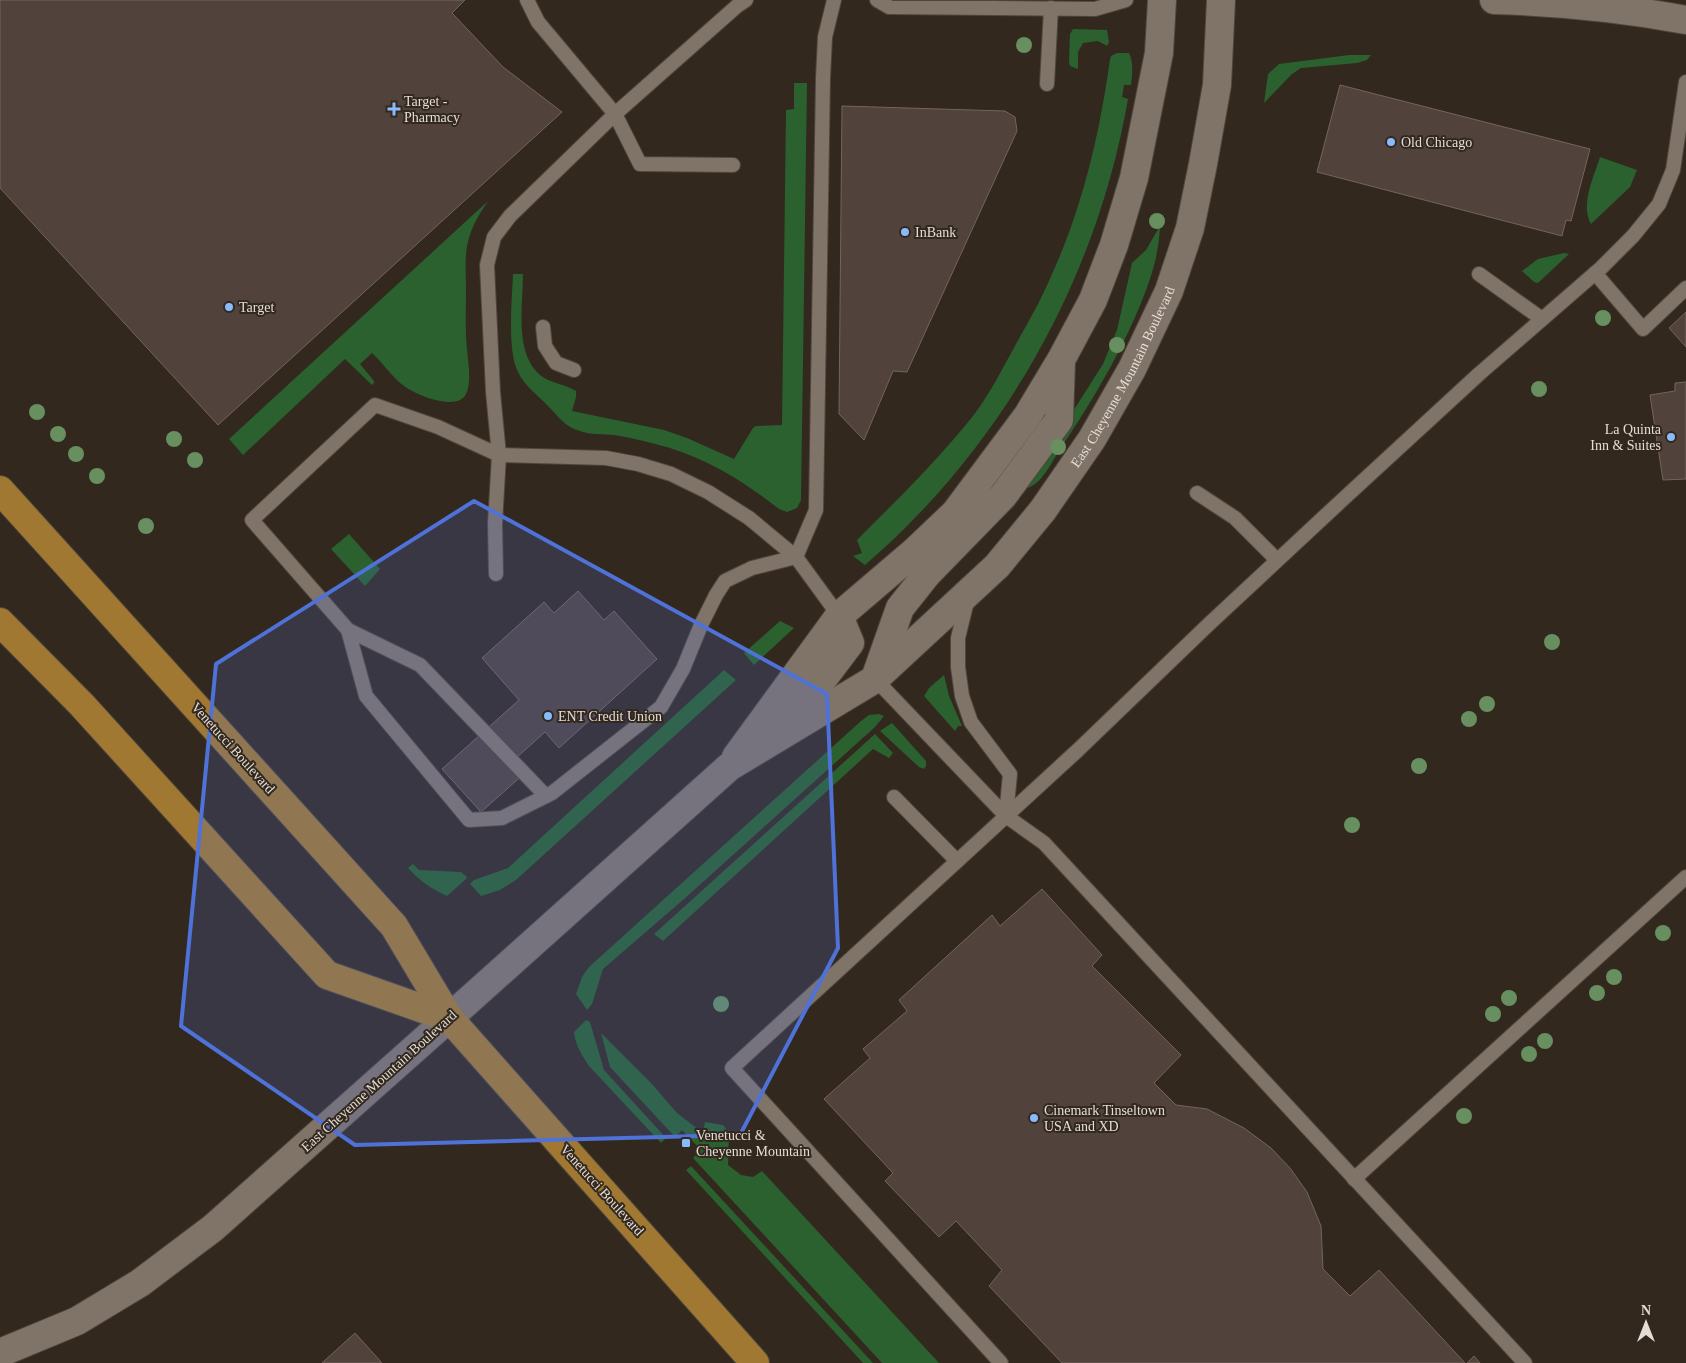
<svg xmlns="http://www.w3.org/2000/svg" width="1686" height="1363" font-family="Georgia,serif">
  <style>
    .green { fill: #2a612e }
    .building { fill: #51423c; stroke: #75645e }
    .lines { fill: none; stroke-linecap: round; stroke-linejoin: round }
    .service-casing { stroke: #4f463e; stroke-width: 16 }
    .minor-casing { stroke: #4f463e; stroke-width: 30 }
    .tertiary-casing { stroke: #4f463e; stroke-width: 30 }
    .primary-casing { stroke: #4f463e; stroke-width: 30 }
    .service { stroke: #807468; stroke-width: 14 }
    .minor { stroke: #807468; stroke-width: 28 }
    .tertiary { stroke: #807468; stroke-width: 28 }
    .primary { stroke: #a07831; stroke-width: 28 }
    .tree { fill: #678f5f }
    .marked { fill: #4f72d8; fill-opacity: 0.2; stroke: #4f72d8; stroke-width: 4; stroke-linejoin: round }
    .poi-dot { fill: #88bafc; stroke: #32281e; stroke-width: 2 }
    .labels { text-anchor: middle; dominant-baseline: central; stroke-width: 4; stroke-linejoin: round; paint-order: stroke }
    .poi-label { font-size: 14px; fill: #e4ddd6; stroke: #32281e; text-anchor: start }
    .street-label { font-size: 14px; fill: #e4ddd6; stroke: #32281e }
  </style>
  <rect width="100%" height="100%" fill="#32281e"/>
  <g class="green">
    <polygon points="1073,29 1107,30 1109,42 1107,46 1098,41 1083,43 1078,52 1078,69 1070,66 1069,62 1070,34"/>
    <path d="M1117,53H1129C1134,63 1132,75 1131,85H1124L1122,97L1128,99C1100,261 1021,413 904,529C891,542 878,553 865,565L853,556L862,553L857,540C897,500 938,460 973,416C988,397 1004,366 1016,344C1029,321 1042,298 1052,274C1083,206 1100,132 1110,59L1111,56Z"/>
    <polygon points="1349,55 1371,55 1367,60 1357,63 1301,68 1292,74 1264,103 1268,74 1279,64"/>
    <path d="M794,83H807L801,500L797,508L787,512L779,509C746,483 711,461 670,448C652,443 633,438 614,435C603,434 591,435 580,431C565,427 559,417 548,406C538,395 525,387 518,372C507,351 512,299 513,274H523C523,306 514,352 540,375C550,383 565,384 576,391V397L572,411L664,430L687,438L734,459L753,428L756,426L782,425L786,110L794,109Z"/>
    <path d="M1600,157L1637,170L1630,187L1591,224C1580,204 1594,177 1600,157Z"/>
    <path d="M488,201C480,213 473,224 469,238C464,254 466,271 466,288C466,308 465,328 467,349C468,362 472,382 466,394C457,412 416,395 404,386C392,377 383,363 372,353L360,364L374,381V383L372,385L345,359L243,455L229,439Z"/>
    <path d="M1160,226C1159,245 1156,261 1150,279C1129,340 1095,397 1059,451C1051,463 1043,482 1028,488L1027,485L1032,476L1103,364L1117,330L1132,263L1146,250Z"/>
    <polygon points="1564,253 1569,254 1538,283 1534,282 1522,271 1538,259"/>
    <polygon points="349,534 380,569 365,586 331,549"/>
    <polygon points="780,621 794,628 754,665 744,653"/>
    <polygon points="724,670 736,680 516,880 500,890 481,896 470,884 474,880 508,868"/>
    <polygon points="944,675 949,696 962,726 958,726 955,731 924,696 929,688"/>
    <polygon points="879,714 884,716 875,727 684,899 603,969 592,1004 587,1010 576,994 582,977 589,967 861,721 869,715"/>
    <polygon points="892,723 926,761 926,766 924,769 919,767 880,731"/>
    <polygon points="875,734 893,753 889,758 873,749 663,941 654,934"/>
    <path d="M413,864L419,870L461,872L467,877L466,879L447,896C431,889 419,880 408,868Z"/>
    <path d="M586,1020L590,1022L604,1070L666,1138L661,1143L589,1066C582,1055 575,1045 574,1032Z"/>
    <polygon points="601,1033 651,1083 677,1113 703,1133 705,1122 723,1125 729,1132 728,1165 741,1175 753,1177 762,1171 939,1363 882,1363 693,1158 701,1150 682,1130 675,1137 610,1067"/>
    <polygon points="691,1166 873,1363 863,1363 686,1170"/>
  </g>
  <g class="building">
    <polygon points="0,0 465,0 452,13 503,67 562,112 218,425 0,188"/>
    <polygon points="1340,85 1590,149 1571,221 1566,220 1562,236 1317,172"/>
    <polygon points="842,106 1005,111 1015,117 1017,131 907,372 893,371 864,440 839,414"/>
    <polygon points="1686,312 1686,347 1669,328"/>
    <polygon points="1686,382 1686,479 1663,480 1650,395 1675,391 1675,383"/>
    <polygon points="578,591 604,620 614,611 657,659 559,748 545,732 515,759 526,772 481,812 442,769 519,700 482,658 544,602 554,613"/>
    <polygon points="1042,889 1102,955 1092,966 1181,1055 1154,1083 1176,1105 1207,1109 1244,1128 1271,1148 1290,1168 1307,1192 1321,1226 1323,1269 1350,1296 1379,1270 1465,1363 1062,1363 989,1286 1002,1270 956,1221 939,1237 885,1181 893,1173 824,1099 870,1058 863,1049 907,1011 899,1000 992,915 1000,926"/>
    <polygon points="355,1333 382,1363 322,1363"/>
    <polygon points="1474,1356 1480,1363 1467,1363"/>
  </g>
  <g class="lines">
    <defs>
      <g id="service">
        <polyline points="527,0 538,22 615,114 640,164 733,165"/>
        <polyline points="746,0 737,6 615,114 510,216 494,237 487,265 493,392 499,455 606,458 638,464 671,474 708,492 749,518 796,557 839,616"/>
        <polyline points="877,0 889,7 1095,9 1126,0"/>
        <polyline points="1047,84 1051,8"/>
        <polyline points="1595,273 1643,329 1686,288"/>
        <polyline points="1479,274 1542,319"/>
        <polyline points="543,327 545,346 556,363 574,370"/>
        <polyline points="1197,493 1235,518 1277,560"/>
        <polyline points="496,574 495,524 499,455 438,427 375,405 252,520 348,630 420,665 546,796"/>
        <polyline points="968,597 958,638 958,667 962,696 971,722 1010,774 1006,816"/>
        <polyline points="348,630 366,696 469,820 502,818 552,793 661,707 683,669 701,625 716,595 725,581 752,568 796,557 816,510 823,78 825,37 834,0"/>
        <polyline points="875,679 1006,816 1044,843 1525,1363"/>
        <polyline points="894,797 957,861"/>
        <polyline points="1354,1179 1686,877"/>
        <polyline points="1001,1363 732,1068 1078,750 1209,624 1340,502 1479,374 1601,268 1633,236 1659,204 1673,170 1686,82"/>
      </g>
      <g id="minor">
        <path d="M1494,0C1559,2 1622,8 1686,20"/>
        <polyline points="876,676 900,608 927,574 1003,496 1059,420 1061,362"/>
        <polyline points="781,727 816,688 850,643 839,616"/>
        <polyline points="736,757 839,616 914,552 955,513 1028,415 1061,360 1093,300 1114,245 1134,178 1159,53 1162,0"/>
        <path id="s1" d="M449,1018L729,767L875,679L997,566L1043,510L1092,439L1132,369L1169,291L1190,228L1203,164L1217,85L1221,0"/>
      </g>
      <polyline id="tertiary" points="0,1353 77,1321 140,1283 213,1228 449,1018"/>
      <g id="primary">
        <polyline points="0,490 394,926 449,1018 755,1363"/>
        <polyline points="0,622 82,705 327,975 449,1018"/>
      </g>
    </defs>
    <use href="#service" class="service-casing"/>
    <use href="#minor" class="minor-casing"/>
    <use href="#tertiary" class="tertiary-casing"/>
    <use href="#primary" class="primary-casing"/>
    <use href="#service" class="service"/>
    <use href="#minor" class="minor"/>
    <use href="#tertiary" class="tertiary"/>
    <use href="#primary" class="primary"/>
  </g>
  <g class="tree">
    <circle cx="1024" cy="45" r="8"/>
    <circle cx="1157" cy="221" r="8"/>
    <circle cx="1603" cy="318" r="8"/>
    <circle cx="1117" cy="345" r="8"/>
    <circle cx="1539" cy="389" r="8"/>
    <circle cx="37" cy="412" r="8"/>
    <circle cx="58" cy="434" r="8"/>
    <circle cx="174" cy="439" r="8"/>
    <circle cx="1058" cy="447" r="8"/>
    <circle cx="76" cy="454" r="8"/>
    <circle cx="195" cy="460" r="8"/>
    <circle cx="97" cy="476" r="8"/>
    <circle cx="146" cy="526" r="8"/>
    <circle cx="1552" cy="642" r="8"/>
    <circle cx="1487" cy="704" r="8"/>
    <circle cx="1469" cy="719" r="8"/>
    <circle cx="1419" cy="766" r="8"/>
    <circle cx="1352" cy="825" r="8"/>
    <circle cx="1663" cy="933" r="8"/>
    <circle cx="1614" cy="977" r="8"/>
    <circle cx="1597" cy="993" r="8"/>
    <circle cx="1509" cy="998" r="8"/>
    <circle cx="721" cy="1004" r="8"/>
    <circle cx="1493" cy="1014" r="8"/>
    <circle cx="1545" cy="1041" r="8"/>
    <circle cx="1529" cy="1054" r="8"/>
    <circle cx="1464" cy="1116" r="8"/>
  </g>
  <path class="marked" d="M474,501L827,694L838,948L740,1135L355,1145L181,1026L216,664Z"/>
  <g class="poi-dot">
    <path d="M391.5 101.5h5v5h5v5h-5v5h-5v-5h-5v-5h5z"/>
    <circle cx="1391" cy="142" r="5"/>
    <circle cx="905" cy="232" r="5"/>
    <circle cx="229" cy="307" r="5"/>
    <circle cx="1671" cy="437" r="5"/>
    <circle cx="548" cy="716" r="5"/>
    <circle cx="1034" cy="1118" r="5"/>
    <rect x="681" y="1138" width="10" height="10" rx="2.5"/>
  </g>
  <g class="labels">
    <g class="poi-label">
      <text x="404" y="101">Target -<tspan x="404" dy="16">Pharmacy</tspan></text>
      <text x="1401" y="142">Old Chicago</text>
      <text x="915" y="232">InBank</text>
      <text x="239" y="307">Target</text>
      <text x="1661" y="429" text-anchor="end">La Quinta<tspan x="1661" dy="16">Inn &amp; Suites</tspan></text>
      <text x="558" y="716">ENT Credit Union</text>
      <text x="1044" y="1110">Cinemark Tinseltown<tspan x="1044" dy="16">USA and XD</tspan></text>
      <text x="696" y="1135">Venetucci &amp;<tspan x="696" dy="16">Cheyenne Mountain</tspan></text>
    </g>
    <g class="street-label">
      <text stroke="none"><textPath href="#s1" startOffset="941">East Cheyenne Mountain Boulevard</textPath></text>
      <text transform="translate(233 748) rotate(48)">Venetucci Boulevard</text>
      <text transform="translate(379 1081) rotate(-42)">East Cheyenne Mountain Boulevard</text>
      <text transform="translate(602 1190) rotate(48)">Venetucci Boulevard</text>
    </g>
  </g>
  <g transform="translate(1646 1323)" stroke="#32281e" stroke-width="4" paint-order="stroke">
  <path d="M0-4L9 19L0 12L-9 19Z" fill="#e4ddd6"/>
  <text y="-8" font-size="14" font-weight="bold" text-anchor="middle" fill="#e4ddd6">N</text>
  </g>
</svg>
